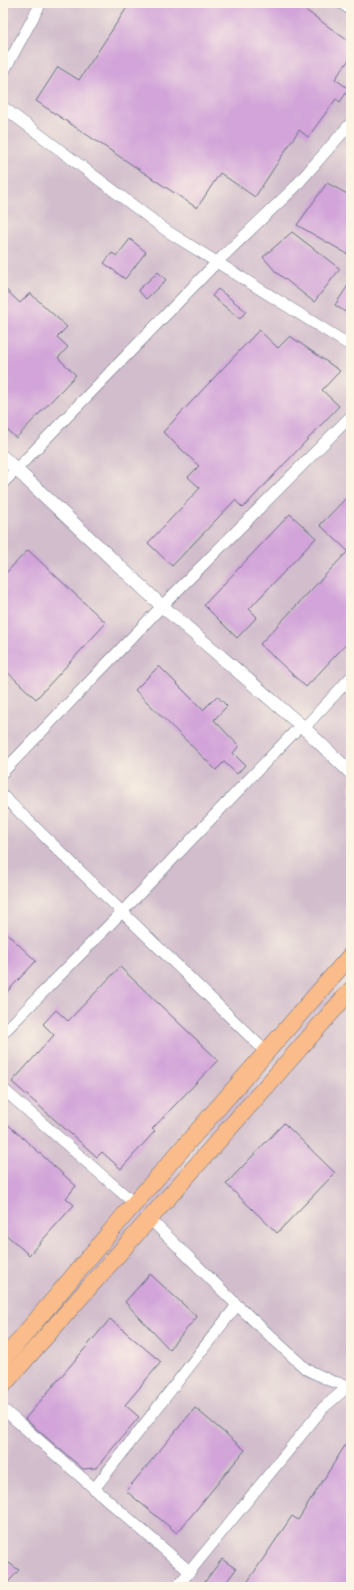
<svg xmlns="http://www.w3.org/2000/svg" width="354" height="1590" font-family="'Libre Caslon Text',serif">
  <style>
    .industrial { fill: #d1bdcc }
    .building { fill: #d2a4d9 }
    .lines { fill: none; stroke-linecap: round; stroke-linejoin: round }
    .minor-casing { stroke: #687086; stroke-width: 12 }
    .tertiary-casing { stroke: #687086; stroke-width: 14 }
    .primary-casing { stroke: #687086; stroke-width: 18 }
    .minor { stroke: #fff; stroke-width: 11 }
    .tertiary { stroke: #fff; stroke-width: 13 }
    .primary { stroke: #f9bc8a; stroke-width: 17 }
  </style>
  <rect width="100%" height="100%" fill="#fcf5e5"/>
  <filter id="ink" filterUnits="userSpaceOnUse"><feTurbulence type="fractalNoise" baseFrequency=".025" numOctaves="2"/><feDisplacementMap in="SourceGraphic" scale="8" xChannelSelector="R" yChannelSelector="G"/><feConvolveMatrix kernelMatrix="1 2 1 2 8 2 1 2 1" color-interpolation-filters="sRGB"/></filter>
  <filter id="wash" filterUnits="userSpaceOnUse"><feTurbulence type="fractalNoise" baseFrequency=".012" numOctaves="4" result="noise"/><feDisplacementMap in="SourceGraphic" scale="16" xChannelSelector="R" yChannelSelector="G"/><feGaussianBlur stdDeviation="0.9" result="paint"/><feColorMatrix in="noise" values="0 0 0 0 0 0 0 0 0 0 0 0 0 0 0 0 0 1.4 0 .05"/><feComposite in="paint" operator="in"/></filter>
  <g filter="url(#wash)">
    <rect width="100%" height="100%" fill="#f6e9d0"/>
    <rect class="industrial" x="3" y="3" width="348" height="1584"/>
    <g id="blocks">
      <g class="building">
        <polygon points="130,3 296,3 351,43 351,57 335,79 349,89 340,102 336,99 308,137 299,130 255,197 220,173 197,208 36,101 58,67 79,80"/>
        <polygon points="327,183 351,196 351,256 297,225"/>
        <polygon points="292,232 340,269 314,302 276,272 263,257"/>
        <polygon points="130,239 146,252 125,279 104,263 112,253 117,256"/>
        <polygon points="158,272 166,280 146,299 138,290"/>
        <polygon points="351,281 351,316 335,305"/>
        <polygon points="3,287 20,303 30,293 67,327 57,337 68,347 58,358 76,375 16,438 3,426"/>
        <polygon points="218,289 246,311 240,319 212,296"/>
        <polygon points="259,330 278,348 290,336 340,371 322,390 339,406 243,508 235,500 172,566 148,543 200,488 188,477 199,466 163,432"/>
        <polygon points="351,493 351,639 306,687 260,644 348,551 320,525"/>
        <polygon points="290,514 316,538 249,609 257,617 237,638 204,605"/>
        <polygon points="28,550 106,623 36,699 3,668 3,576"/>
        <polygon points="159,666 203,710 217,696 227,706 214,720 239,746 233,753 245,765 237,774 224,762 216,770 135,690"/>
        <polygon points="3,930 36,961 3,996"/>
        <polygon points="120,967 218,1060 152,1129 155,1131 121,1169 102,1152 97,1157 12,1082 54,1035 43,1024 56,1010 68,1021"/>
        <polygon points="3,1120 76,1186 66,1198 74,1205 29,1255 3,1232"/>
        <polygon points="284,1123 335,1173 277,1233 226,1184"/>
        <polygon points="150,1274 197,1317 169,1349 125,1302"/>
        <polygon points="110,1319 161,1362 125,1405 139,1417 96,1468 83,1469 25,1419"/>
        <polygon points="195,1408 245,1450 177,1533 126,1491"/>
        <polygon points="351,1436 351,1587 244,1587 292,1516 298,1520"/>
        <polygon points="3,1559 19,1570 4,1587 3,1587"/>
        <polygon points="222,1559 236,1569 223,1587 201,1587"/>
      </g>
    </g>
  </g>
  <g filter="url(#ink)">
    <use href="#blocks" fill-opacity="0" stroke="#687086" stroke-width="1"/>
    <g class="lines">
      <defs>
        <g id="minor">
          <polyline points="341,3 351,10"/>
          <polyline points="3,73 41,3"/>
          <polyline points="3,107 167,231 351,346"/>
          <polyline points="3,483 217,262 294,188 351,123"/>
          <polyline points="304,728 351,677"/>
          <polyline points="3,772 162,606 351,416"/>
          <polyline points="3,796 266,1052"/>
          <polyline points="3,1033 122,912 301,725"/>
          <polyline points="3,1089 135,1204"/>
          <polyline points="149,1218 237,1305 306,1369 331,1381 351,1386"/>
          <polyline points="3,1409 189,1571"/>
          <polyline points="94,1489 237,1305"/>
          <polyline points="177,1587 323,1408 351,1384"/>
        </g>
        <polyline id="tertiary" points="3,457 162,606 304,728 351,773"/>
        <g id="primary">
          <polyline points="3,1360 127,1212 351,955"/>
          <polyline points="3,1385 351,990"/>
        </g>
      </defs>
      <use href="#minor" class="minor-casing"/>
      <use href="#tertiary" class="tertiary-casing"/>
      <use href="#primary" class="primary-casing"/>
      <use href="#minor" class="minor"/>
      <use href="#tertiary" class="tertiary"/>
      <use href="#primary" class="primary"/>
    </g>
  </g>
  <rect width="354" height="1590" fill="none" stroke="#fcf5e5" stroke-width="16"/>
</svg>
